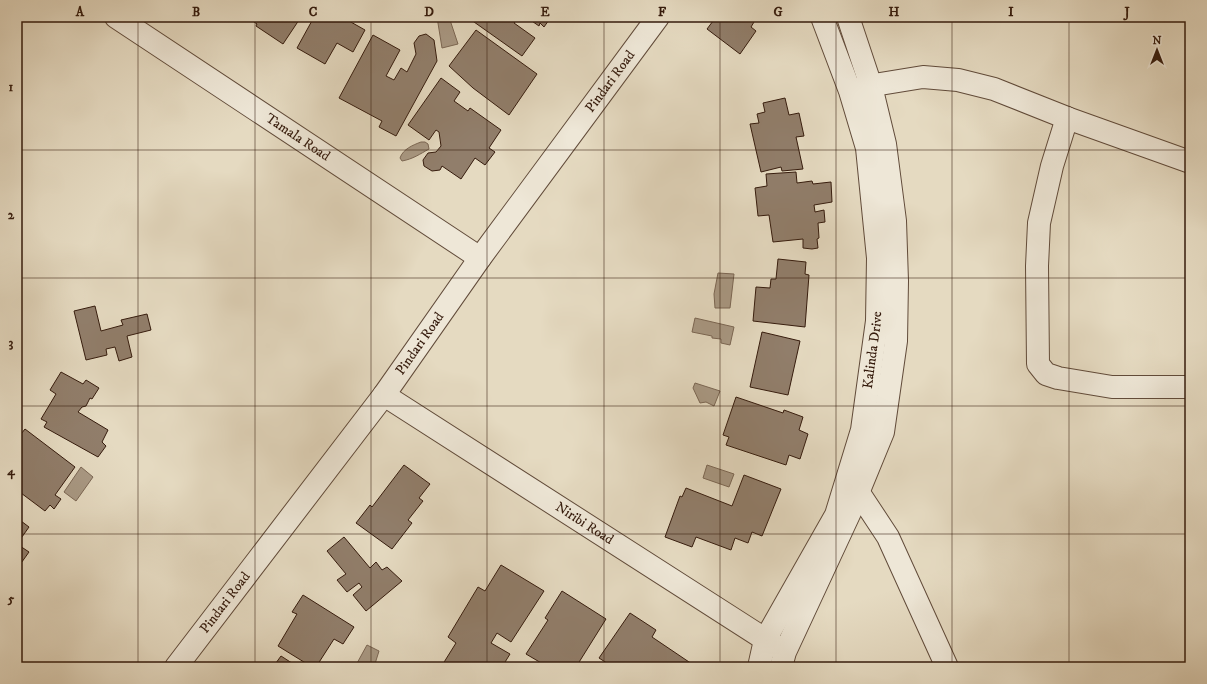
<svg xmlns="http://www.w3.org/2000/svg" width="1207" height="684" font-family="'IM FELL DW Pica',serif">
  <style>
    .water { fill: #a99984; stroke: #7b6754 }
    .building { fill: #917e6b; stroke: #351b0d }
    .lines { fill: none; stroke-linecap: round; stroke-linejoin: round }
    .minor-casing { stroke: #614b3a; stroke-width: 24 }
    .minor { stroke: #eee7d7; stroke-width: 22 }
    .grid { fill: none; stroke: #351b0d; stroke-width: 1; stroke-opacity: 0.55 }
    .labels { text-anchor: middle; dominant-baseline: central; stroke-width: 4; stroke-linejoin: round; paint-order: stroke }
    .street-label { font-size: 14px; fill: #351b0d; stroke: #eee7d7 }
    .neatline { fill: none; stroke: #351b0d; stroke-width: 1.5 }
    .grid-label { font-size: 13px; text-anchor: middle; font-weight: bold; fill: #351b0d }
  </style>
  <rect width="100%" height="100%" fill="#e5dac1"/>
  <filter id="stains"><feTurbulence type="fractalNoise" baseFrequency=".005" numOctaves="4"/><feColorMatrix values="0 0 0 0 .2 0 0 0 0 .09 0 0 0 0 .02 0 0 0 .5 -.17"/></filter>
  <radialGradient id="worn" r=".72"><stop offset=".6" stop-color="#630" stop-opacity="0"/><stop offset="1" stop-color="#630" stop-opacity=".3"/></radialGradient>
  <g class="water">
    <polygon points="437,17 449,17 458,44 442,48"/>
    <path d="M421,142H425L428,144L429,149C420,154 413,159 402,161L400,158C403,149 413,145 421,142Z"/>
    <polygon points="718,273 734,274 730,308 715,308 714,294"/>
    <polygon points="695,318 734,327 730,345 721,343 721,339 712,338 712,336 692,332"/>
    <polygon points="695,383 720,391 714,406 706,402 700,403 693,388"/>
    <polygon points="707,465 734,474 729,487 703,478"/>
    <polygon points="81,467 93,477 76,501 64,492"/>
    <polygon points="367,645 379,651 374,667 350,667 352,664 356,665"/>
  </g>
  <g class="building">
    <polygon points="247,17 301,17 283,44 256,26 257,24"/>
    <polygon points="314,17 342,17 365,30 353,52 337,43 325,64 297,48"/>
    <polygon points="467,17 519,17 514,23 535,38 522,56"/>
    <polygon points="526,17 551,17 544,27 540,23 539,26"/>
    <polygon points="716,17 757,17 751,27 756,31 740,54 707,29"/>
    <polygon points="476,30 537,74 509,115 473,88 449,66"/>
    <polygon points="426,34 434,40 437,61 396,136 379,127 382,121 339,98 373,35 400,50 386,76 394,80 401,68 407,72 416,54 414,43 419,36"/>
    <polygon points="441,78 460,92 454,101 468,111 470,108 501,130 489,148 495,152 485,165 475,158 461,179 442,166 440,170 432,171 424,166 423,160 428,153 436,152 441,146 439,132 436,130 429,140 408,125"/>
    <polygon points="785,98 789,115 799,113 804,136 796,137 803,169 782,171 781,167 761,172 750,124 759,123 757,114 765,112 763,103"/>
    <polygon points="796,172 797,183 812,181 813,184 831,182 832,202 814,205 815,212 824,210 825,222 818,223 819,238 817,239 818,248 812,249 803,248 803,239 773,242 769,215 758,216 755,188 767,186 766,174"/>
    <polygon points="778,259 806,262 805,274 809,275 805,327 753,321 756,287 770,288 771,279 776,279"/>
    <polygon points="95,306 101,331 123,325 121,320 147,314 151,330 127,336 132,357 119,361 115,347 106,349 107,355 86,360 74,311"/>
    <polygon points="762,332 800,341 788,395 750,387"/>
    <polygon points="61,372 83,384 86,380 99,388 92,399 90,398 86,406 82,407 78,412 108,430 102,442 106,446 98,457 44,427 47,422 41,419 56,394 50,390"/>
    <polygon points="736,397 783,413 784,410 803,417 799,430 808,434 800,459 789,455 786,465 726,445 729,437 723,435"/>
    <polygon points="25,429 75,467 55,495 61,499 54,509 50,505 45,511 17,490 17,439"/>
    <polygon points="404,465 430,484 419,498 423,501 408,520 412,523 392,549 356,523 370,505 372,507"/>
    <polygon points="744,475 781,489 762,536 752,532 748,543 735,538 731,550 696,537 692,547 665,537 680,496 682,497 686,488 732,506"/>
    <polygon points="17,518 29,527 17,544 29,552 19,566 17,565"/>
    <polygon points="344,537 370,568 376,562 382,570 387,567 402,581 366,611 353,595 362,587 359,583 347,592 337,580 346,574 327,551"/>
    <polygon points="501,565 544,591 511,642 497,633 491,643 510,654 502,667 441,667 456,643 448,637 478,587 485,591"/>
    <polygon points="562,591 606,619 576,667 548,667 526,654 548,620 545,618"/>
    <polygon points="303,595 354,627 343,644 334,639 316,667 312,667 278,646 297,614 292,612"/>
    <polygon points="630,613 656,630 652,637 692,664 690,667 642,667 635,663 633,667 613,667 599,658"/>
    <polygon points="281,656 298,667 273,667"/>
  </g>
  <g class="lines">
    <defs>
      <g id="minor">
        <path id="s1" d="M116,17L480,258"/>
        <polyline points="857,90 880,84 923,77 958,80 994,89 1067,118 1190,162"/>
        <polyline points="1067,118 1052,166 1039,223 1037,266 1038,364 1046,374 1058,378 1112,387 1190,387"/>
        <path id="s2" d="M384,395L777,647"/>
        <polyline points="859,493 888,537 947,667"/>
        <path id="s3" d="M176,667L384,395L480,258L658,17"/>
        <path id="s4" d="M759,667L765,640L836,515L862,430L877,321L878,258L867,148L850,91L822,17"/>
        <polyline points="781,667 785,652 851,510 883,432 896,341 897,281 895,221 885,144 871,86 848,17"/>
      </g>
    </defs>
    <use href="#minor" class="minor-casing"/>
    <use href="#minor" class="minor"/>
  </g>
  <path class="grid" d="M138,17V667M255,17V667M371,17V667M487,17V667M604,17V667M720,17V667M836,17V667M952,17V667M1069,17V667M17,150H1190M17,278H1190M17,406H1190M17,534H1190"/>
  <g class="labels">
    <g class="street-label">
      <text stroke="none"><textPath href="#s3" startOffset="729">Pindari Road</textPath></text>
      <text stroke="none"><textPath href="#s1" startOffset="218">Tamala Road</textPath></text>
      <text stroke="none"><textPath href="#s3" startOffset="405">Pindari Road</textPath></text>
      <text stroke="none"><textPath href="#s4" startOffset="341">Kalinda Drive</textPath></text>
      <text stroke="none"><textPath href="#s2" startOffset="238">Niribi Road</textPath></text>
      <text stroke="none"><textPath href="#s3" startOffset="81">Pindari Road</textPath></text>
    </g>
  </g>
  <rect width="1207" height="684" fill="none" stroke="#e5dac1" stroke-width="44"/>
  <g transform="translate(1157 50)" stroke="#eee7d7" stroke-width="3" paint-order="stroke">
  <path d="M0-3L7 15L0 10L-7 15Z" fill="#351b0d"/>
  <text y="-6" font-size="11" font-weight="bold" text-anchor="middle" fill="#351b0d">N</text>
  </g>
  <rect x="22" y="22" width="1163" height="640" class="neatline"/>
  <g class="grid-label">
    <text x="80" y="16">A</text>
    <text x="196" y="16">B</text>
    <text x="313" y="16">C</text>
    <text x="429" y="16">D</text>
    <text x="545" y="16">E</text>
    <text x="662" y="16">F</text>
    <text x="778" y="16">G</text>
    <text x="894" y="16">H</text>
    <text x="1011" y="16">I</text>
    <text x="1127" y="16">J</text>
    <text x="11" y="91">1</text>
    <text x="11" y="219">2</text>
    <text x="11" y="347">3</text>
    <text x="11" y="475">4</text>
    <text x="11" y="603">5</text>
  </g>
  <rect width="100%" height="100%" filter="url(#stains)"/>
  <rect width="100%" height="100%" fill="url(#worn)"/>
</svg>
